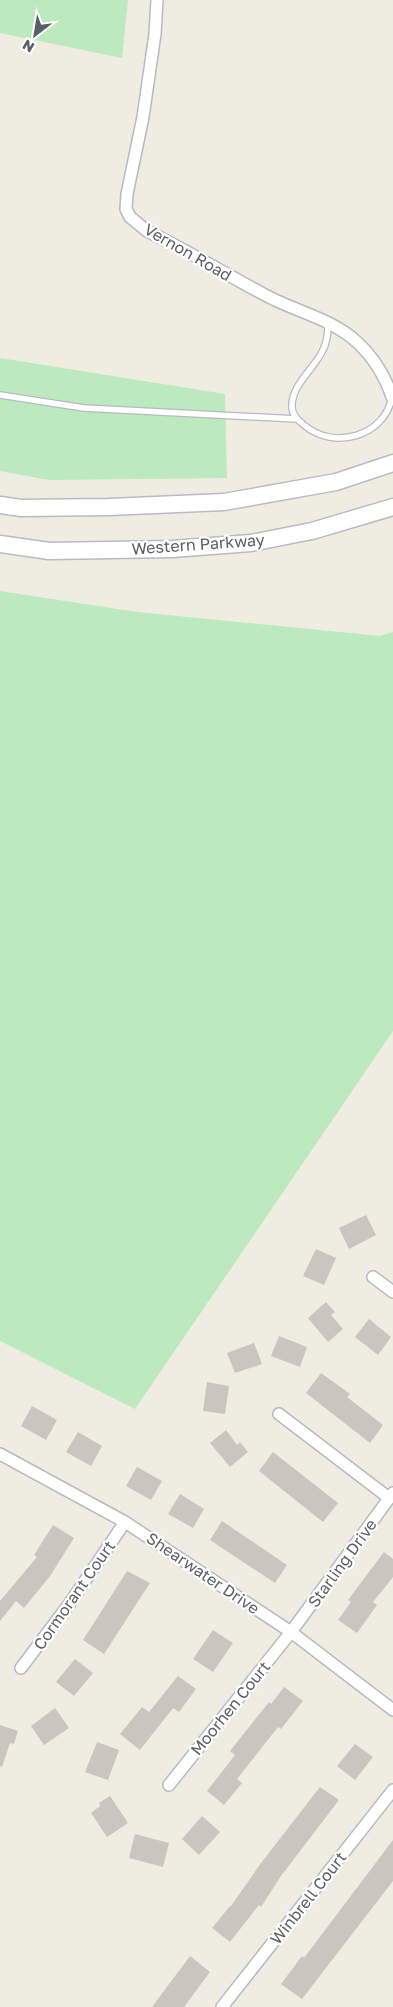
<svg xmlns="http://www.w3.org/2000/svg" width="393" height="2007" font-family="'Golos Text',sans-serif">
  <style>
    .green { fill: #bce9be }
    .building { fill: #cac6bf }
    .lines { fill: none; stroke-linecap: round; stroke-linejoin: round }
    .lane-casing { stroke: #b7bac0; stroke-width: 8 }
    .street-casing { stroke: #b7bac0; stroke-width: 14 }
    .secondary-casing { stroke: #b8bcc2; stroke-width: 19 }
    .lane { stroke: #fff; stroke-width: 5.5 }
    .street { stroke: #fff; stroke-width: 11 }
    .secondary { stroke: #fff; stroke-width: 16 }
    .labels { text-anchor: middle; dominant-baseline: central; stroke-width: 4.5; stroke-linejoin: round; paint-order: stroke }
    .street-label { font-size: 16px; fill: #5a5f64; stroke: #fff }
  </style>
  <rect width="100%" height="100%" fill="#efece2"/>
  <g class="green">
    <polygon points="0,0 128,0 122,58 0,33"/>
    <polygon points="0,358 225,394 227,478 49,480 0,471"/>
    <polygon points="0,591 137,612 380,636 393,632 393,1031 135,1409 0,1341"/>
  </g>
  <g class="building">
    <polygon points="366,1215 376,1235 349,1249 339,1228"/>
    <polygon points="316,1249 336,1258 324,1285 303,1276"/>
    <polygon points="326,1302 335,1312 331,1315 343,1329 328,1342 308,1318"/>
    <polygon points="369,1319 391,1337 378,1355 355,1337"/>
    <polygon points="279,1336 307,1347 300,1367 271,1356"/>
    <polygon points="254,1343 262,1364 235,1373 227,1353"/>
    <polygon points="321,1373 350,1394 347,1397 383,1425 370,1443 306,1393"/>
    <polygon points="207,1382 229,1386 225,1414 203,1411"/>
    <polygon points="32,1406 57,1420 46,1440 21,1426"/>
    <polygon points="226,1430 237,1445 240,1442 248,1452 230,1467 210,1443"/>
    <polygon points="78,1432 102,1446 91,1466 66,1452"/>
    <polygon points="273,1452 338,1503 323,1522 259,1471"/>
    <polygon points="137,1467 162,1481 151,1500 126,1486"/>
    <polygon points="180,1494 204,1509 193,1528 168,1514"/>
    <polygon points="222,1521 287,1565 275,1583 210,1540"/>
    <polygon points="53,1525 74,1538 50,1576 24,1608 16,1601 0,1621 0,1601 37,1557 34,1555"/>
    <polygon points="384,1552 393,1559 393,1577 373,1602 377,1605 357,1633 338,1620 351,1602 348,1600"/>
    <polygon points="127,1571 150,1583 104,1654 83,1640"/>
    <polygon points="213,1630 233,1643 213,1672 193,1659"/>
    <polygon points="75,1659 93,1673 74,1696 56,1682"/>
    <polygon points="178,1676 196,1689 179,1712 173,1708 140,1750 120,1734 142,1707 149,1712"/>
    <polygon points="284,1687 303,1701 281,1729 278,1727 237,1779 242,1783 224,1805 207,1791 235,1755 230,1751 269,1702 271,1704"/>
    <polygon points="55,1708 69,1728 44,1745 31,1726"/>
    <polygon points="0,1725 18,1731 14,1744 10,1743 2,1767 0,1766"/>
    <polygon points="97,1742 119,1750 108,1780 85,1772"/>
    <polygon points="355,1744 373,1757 355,1780 337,1766"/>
    <polygon points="320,1787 339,1800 281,1876 261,1907 259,1905 230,1942 212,1928 230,1906 231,1906 261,1863"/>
    <polygon points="110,1796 128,1823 107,1837 91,1813 100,1806 99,1803"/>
    <polygon points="202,1816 220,1832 199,1855 182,1839"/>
    <polygon points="135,1834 169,1843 163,1867 129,1858"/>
    <polygon points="393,1840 393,1881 302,1999 281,1984 302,1956 304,1958"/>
    <polygon points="190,1956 210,1972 184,2007 152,2007"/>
  </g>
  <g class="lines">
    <defs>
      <g id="lane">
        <path d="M328,324C328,332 327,342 323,350C315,368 291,385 292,407C292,415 298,420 304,425C334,451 385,436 392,397"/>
        <polyline points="0,395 84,408 296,419"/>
      </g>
      <g id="street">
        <path d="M157,0L155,34L143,117L127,194L126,209L130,217L147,231C188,251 227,275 267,296C297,312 333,319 358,343C374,358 385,376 392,397"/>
        <polyline points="373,1277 393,1292"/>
        <polyline points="279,1414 389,1498"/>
        <polyline points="0,1454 125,1522 291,1632 393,1710"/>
        <polyline points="21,1668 70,1603 125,1522"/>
        <polyline points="169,1785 291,1632 393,1493"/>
        <polyline points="222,2007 393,1790"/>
      </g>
      <g id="secondary">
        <polyline points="0,505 21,508 109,507 224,502 336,482 393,463"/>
        <polyline points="0,544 49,551 172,549 251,543 312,531 393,507"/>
      </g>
    </defs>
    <use href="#lane" class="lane-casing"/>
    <use href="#street" class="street-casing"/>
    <use href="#secondary" class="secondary-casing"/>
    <use href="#lane" class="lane"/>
    <use href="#street" class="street"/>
    <use href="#secondary" class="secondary"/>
  </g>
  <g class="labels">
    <g class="street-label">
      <text transform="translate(188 252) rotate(30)">Vernon Road</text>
      <text transform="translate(198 544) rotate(-4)">Western Parkway</text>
      <text transform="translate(342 1563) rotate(-54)">Starling Drive</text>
      <text transform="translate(203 1573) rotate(34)">Shearwater Drive</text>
      <text transform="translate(74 1595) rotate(-55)">Cormorant Court</text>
      <text transform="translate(230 1708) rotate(-51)">Moorhen Court</text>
      <text transform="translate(308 1898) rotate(-52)">Winbrell Court</text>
    </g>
  </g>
  <g transform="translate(35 35) rotate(211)" stroke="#ffffff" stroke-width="4" paint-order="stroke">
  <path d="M0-4L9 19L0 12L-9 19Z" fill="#5a5f64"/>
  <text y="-8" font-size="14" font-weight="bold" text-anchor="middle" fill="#5a5f64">N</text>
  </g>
</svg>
